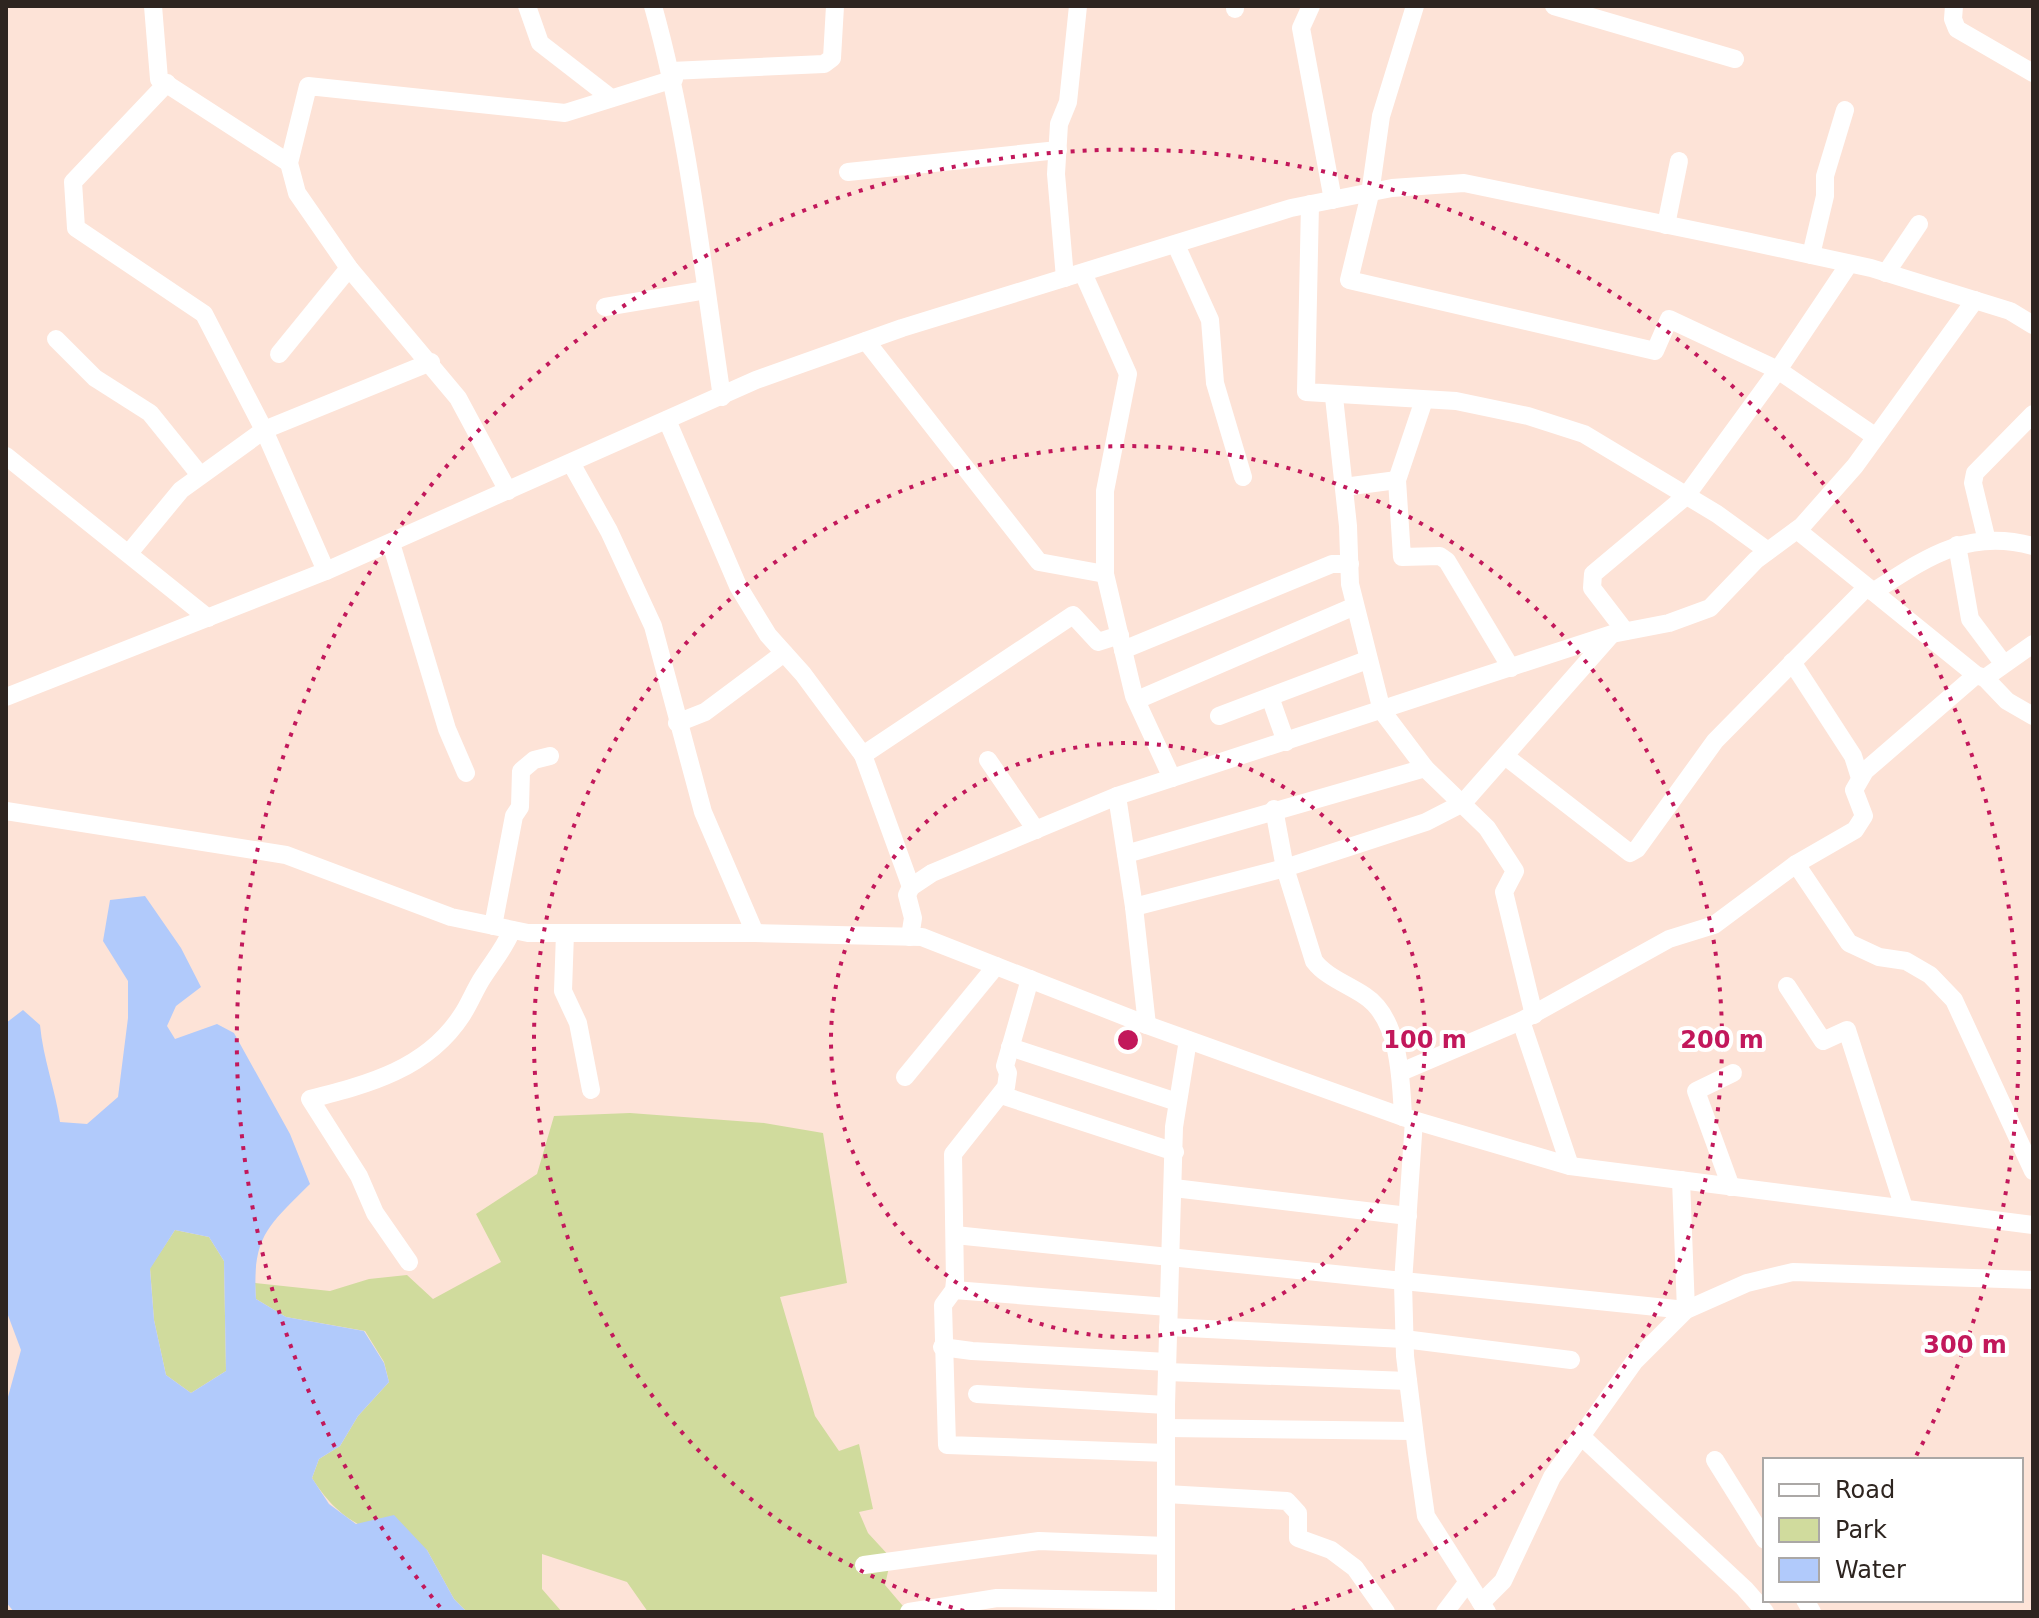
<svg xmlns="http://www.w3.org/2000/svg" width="2039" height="1618" font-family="'DejaVu Sans',sans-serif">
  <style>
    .green { fill: #d0db9d }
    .water { fill: #b1cafb; fill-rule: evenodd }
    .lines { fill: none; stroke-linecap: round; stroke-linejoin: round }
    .minor { stroke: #fff; stroke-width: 18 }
    .ring { fill: none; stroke: #c2185b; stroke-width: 4; stroke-dasharray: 4 8 }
    .centre { fill: #c2185b; stroke: #fff; stroke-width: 4 }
    .ring-label { font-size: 24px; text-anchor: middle; font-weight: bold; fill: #c2185b; stroke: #fff; stroke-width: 8; stroke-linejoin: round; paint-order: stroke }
  </style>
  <rect width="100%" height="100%" fill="#fde3d7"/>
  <g class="green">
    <path d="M630,1113L764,1123L823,1133L847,1283L780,1297L815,1416L839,1451L859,1444L873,1509L859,1512L868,1533L891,1558L885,1585L908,1612H648L627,1582L542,1554V1589L562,1612H467L454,1599L427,1550C374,1531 344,1529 312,1478L319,1459L340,1446L358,1416L389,1382L384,1362L365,1331L286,1317L256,1299L255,1283L330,1291L369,1279L407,1275L433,1299L501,1262L476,1214L537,1174L554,1116Z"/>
    <polygon points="175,1230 209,1237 224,1261 226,1371 191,1393 166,1375 154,1320 150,1268"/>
  </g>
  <path class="water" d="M145,896L181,948L201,987L176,1006L167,1026L175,1039L217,1024L234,1033L290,1134L310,1184C268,1226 252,1236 256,1299L286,1317L364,1331L384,1363L389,1382L358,1416L340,1446L319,1459L312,1478L329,1504L356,1524L394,1515L427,1550L454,1599L467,1612H14L6,1602V1404L21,1350L6,1310V1023L23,1010L40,1025C43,1058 55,1089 60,1122L87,1124L118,1097L128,1018V981L103,941L110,900ZM175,1230L209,1237L224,1261L226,1371L191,1393L166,1375L154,1320L150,1269Z"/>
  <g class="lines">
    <g class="minor">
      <polyline points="153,6 159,79 289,163"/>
      <polyline points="527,6 540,43 611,98"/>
      <path d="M653,6C689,134 702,266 722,397"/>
      <polyline points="1235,6 1235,9"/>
      <polyline points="1311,6 1301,28 1333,200"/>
      <polyline points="1415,6 1381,116 1370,194 1349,280 1655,351 1669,319 1778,370 1686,496 1593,574 1592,588 1625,631"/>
      <polyline points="1554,6 1735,59"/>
      <polyline points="1954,6 1953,19 1957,29 2033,73"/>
      <polyline points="671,71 824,64 832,58 835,6"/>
      <polyline points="167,83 73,182 76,228 204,314 264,430 431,362"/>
      <polyline points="848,172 1058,150"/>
      <polyline points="1310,204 1306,392 1456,401 1528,416 1584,434 1717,514 1768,551"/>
      <polyline points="1666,225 1679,161"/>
      <polyline points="1176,245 1210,320 1215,383 1243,477"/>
      <polyline points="1811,255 1825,196 1825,176 1845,110"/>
      <polyline points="1849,264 1778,370 1876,437"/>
      <polyline points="1083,273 1128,374 1105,491 1105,574"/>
      <polyline points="1886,273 1919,224"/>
      <polyline points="1065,278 1056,174 1059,124 1068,102 1078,6"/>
      <polyline points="605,307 706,290"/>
      <polyline points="56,339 95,378 150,413 200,475"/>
      <polyline points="866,341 1039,562 1105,574 1134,696 1172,778"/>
      <polyline points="279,354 349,268"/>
      <polyline points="1334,397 1348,526 1350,584 1382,711 1425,768 1487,828 1515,871 1504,892 1534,1015"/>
      <polyline points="1424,400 1397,480 1402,557 1440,556 1447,561 1511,668"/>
      <polyline points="667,420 738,586 768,635 803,674 863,755 911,887"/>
      <polyline points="6,456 208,618"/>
      <polyline points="571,463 609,531 653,626 703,812 755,933"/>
      <polyline points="1344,487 1397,480"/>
      <polyline points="508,491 458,398 349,268 297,193 289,163 308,86 565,113 674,79"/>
      <polyline points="1797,530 1976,675 1985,678 2033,644"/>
      <polyline points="1987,541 1973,483 1975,473 2033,414"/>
      <polyline points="391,543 447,729 466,773"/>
      <polyline points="1957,545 1970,619 2003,663"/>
      <polyline points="129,553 181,490 264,430 326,571"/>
      <path d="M1873,592C1926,558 1967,528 2033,546"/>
      <polyline points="1123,650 1332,564 1350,564"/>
      <polyline points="1792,662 1853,756 1860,778"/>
      <polyline points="1985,678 2007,701 2033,716"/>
      <polyline points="6,697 326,571 756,380 902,328 1291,208 1392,188 1464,183 1746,241 1871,268 2010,311 2033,325"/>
      <polyline points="1270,697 1286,742"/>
      <polyline points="1137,700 1355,606"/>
      <polyline points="1219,716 1367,660"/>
      <polyline points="677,723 705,712 784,653"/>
      <polyline points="863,755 1073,615 1098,642 1120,635"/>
      <polyline points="1505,756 1630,853 1637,849 1715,741 1867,587"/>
      <polyline points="988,760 1036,830"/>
      <polyline points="1117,796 1134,907 1147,1025"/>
      <polyline points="1274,809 1285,868 1426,822 1463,803 1610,636"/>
      <polyline points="6,811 286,855 451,917 528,933 755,933 922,937 1147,1025 1403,1117 1570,1166 2033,1225"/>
      <polyline points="1126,854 1425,768"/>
      <polyline points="1796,864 1849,943 1879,957 1906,961 1930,975 1954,1000 2033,1171"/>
      <path d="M1134,907L1285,868L1314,961C1326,977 1347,984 1365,996C1400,1019 1401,1080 1403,1117"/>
      <polyline points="493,926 514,816 520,807 521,771 534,760 550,756"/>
      <polyline points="565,933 563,991 578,1023 591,1090"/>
      <polyline points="910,937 913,918 907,895 911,887 932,873 1117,796 1612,634 1669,623 1710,608 1756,560 1802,526 1855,466 1975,300"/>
      <polyline points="1030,979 1005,1066 1008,1073 1006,1087 953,1154 955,1281 954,1290 943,1305 947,1445 1166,1453"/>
      <polyline points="1787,986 1823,1041 1847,1030 1904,1208"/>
      <polyline points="1521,1021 1570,1166"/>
      <polyline points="1010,1047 1177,1102"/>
      <polyline points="1401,1072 1521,1021 1669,939 1714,925 1796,864 1855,830 1864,816 1854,790 1865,771 1976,675"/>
      <polyline points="905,1077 996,966"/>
      <polyline points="1001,1095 1175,1152"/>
      <polyline points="1414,1120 1403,1283 1405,1356 1417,1453 1426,1516 1487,1612"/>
      <polyline points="1731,1187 1696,1091 1733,1073"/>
      <polyline points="1174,1188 1408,1216"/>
      <polyline points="955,1235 1686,1310 1681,1180"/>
      <path d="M409,1262L375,1213L359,1176L310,1099C369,1084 427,1069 462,1015C470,1003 475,989 483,977C494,960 504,949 512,930"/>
      <polyline points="954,1290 1168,1307"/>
      <polyline points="1168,1327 1404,1339 1571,1360"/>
      <polyline points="942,1347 972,1351 1167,1362"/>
      <polyline points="1167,1372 1408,1381"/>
      <polyline points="977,1394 1166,1405"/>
      <polyline points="1166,1428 1414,1431"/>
      <polyline points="1582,1437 1745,1589 1765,1612"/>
      <polyline points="1715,1460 1765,1540"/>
      <polyline points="1166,1494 1287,1501 1298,1513 1298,1538 1331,1550 1355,1568 1386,1612"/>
      <polyline points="864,1565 1039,1541 1166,1546"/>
      <polyline points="1805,1600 1812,1612"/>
      <polyline points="1481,1603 1503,1581 1552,1477 1634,1362 1686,1310 1747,1283 1793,1272 2033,1280"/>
      <polyline points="909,1612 997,1598 1166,1601"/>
      <polyline points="1166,1612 1166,1405 1174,1127 1188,1040"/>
      <polyline points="1445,1612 1467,1583"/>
    </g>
  </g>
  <g class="ring">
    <circle cx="1128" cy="1040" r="297"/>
    <path d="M964 1611A594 594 0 1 1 1292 1611"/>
    <path d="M440 1607A891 891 0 1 1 1915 1458"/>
  </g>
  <circle cx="1128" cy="1040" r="12" class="centre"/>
  <g class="ring-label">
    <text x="1425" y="1048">100 m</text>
    <text x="1722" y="1048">200 m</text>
    <text x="1965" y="1353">300 m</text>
  </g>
  <rect width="2039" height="1618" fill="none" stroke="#2e2520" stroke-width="16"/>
  <rect x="1763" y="1458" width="260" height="144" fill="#ffffff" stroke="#aba8a6" stroke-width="2"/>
  <rect x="1779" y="1484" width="40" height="12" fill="#ffffff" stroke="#aba8a6" stroke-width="2"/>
  <text x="1835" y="1498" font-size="24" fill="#2e2520">Road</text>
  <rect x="1779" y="1518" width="40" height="24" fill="#d0db9d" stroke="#aba8a6" stroke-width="2"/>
  <text x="1835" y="1538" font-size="24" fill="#2e2520">Park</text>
  <rect x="1779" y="1558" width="40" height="24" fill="#b1cafb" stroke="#aba8a6" stroke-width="2"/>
  <text x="1835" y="1578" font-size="24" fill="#2e2520">Water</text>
</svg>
